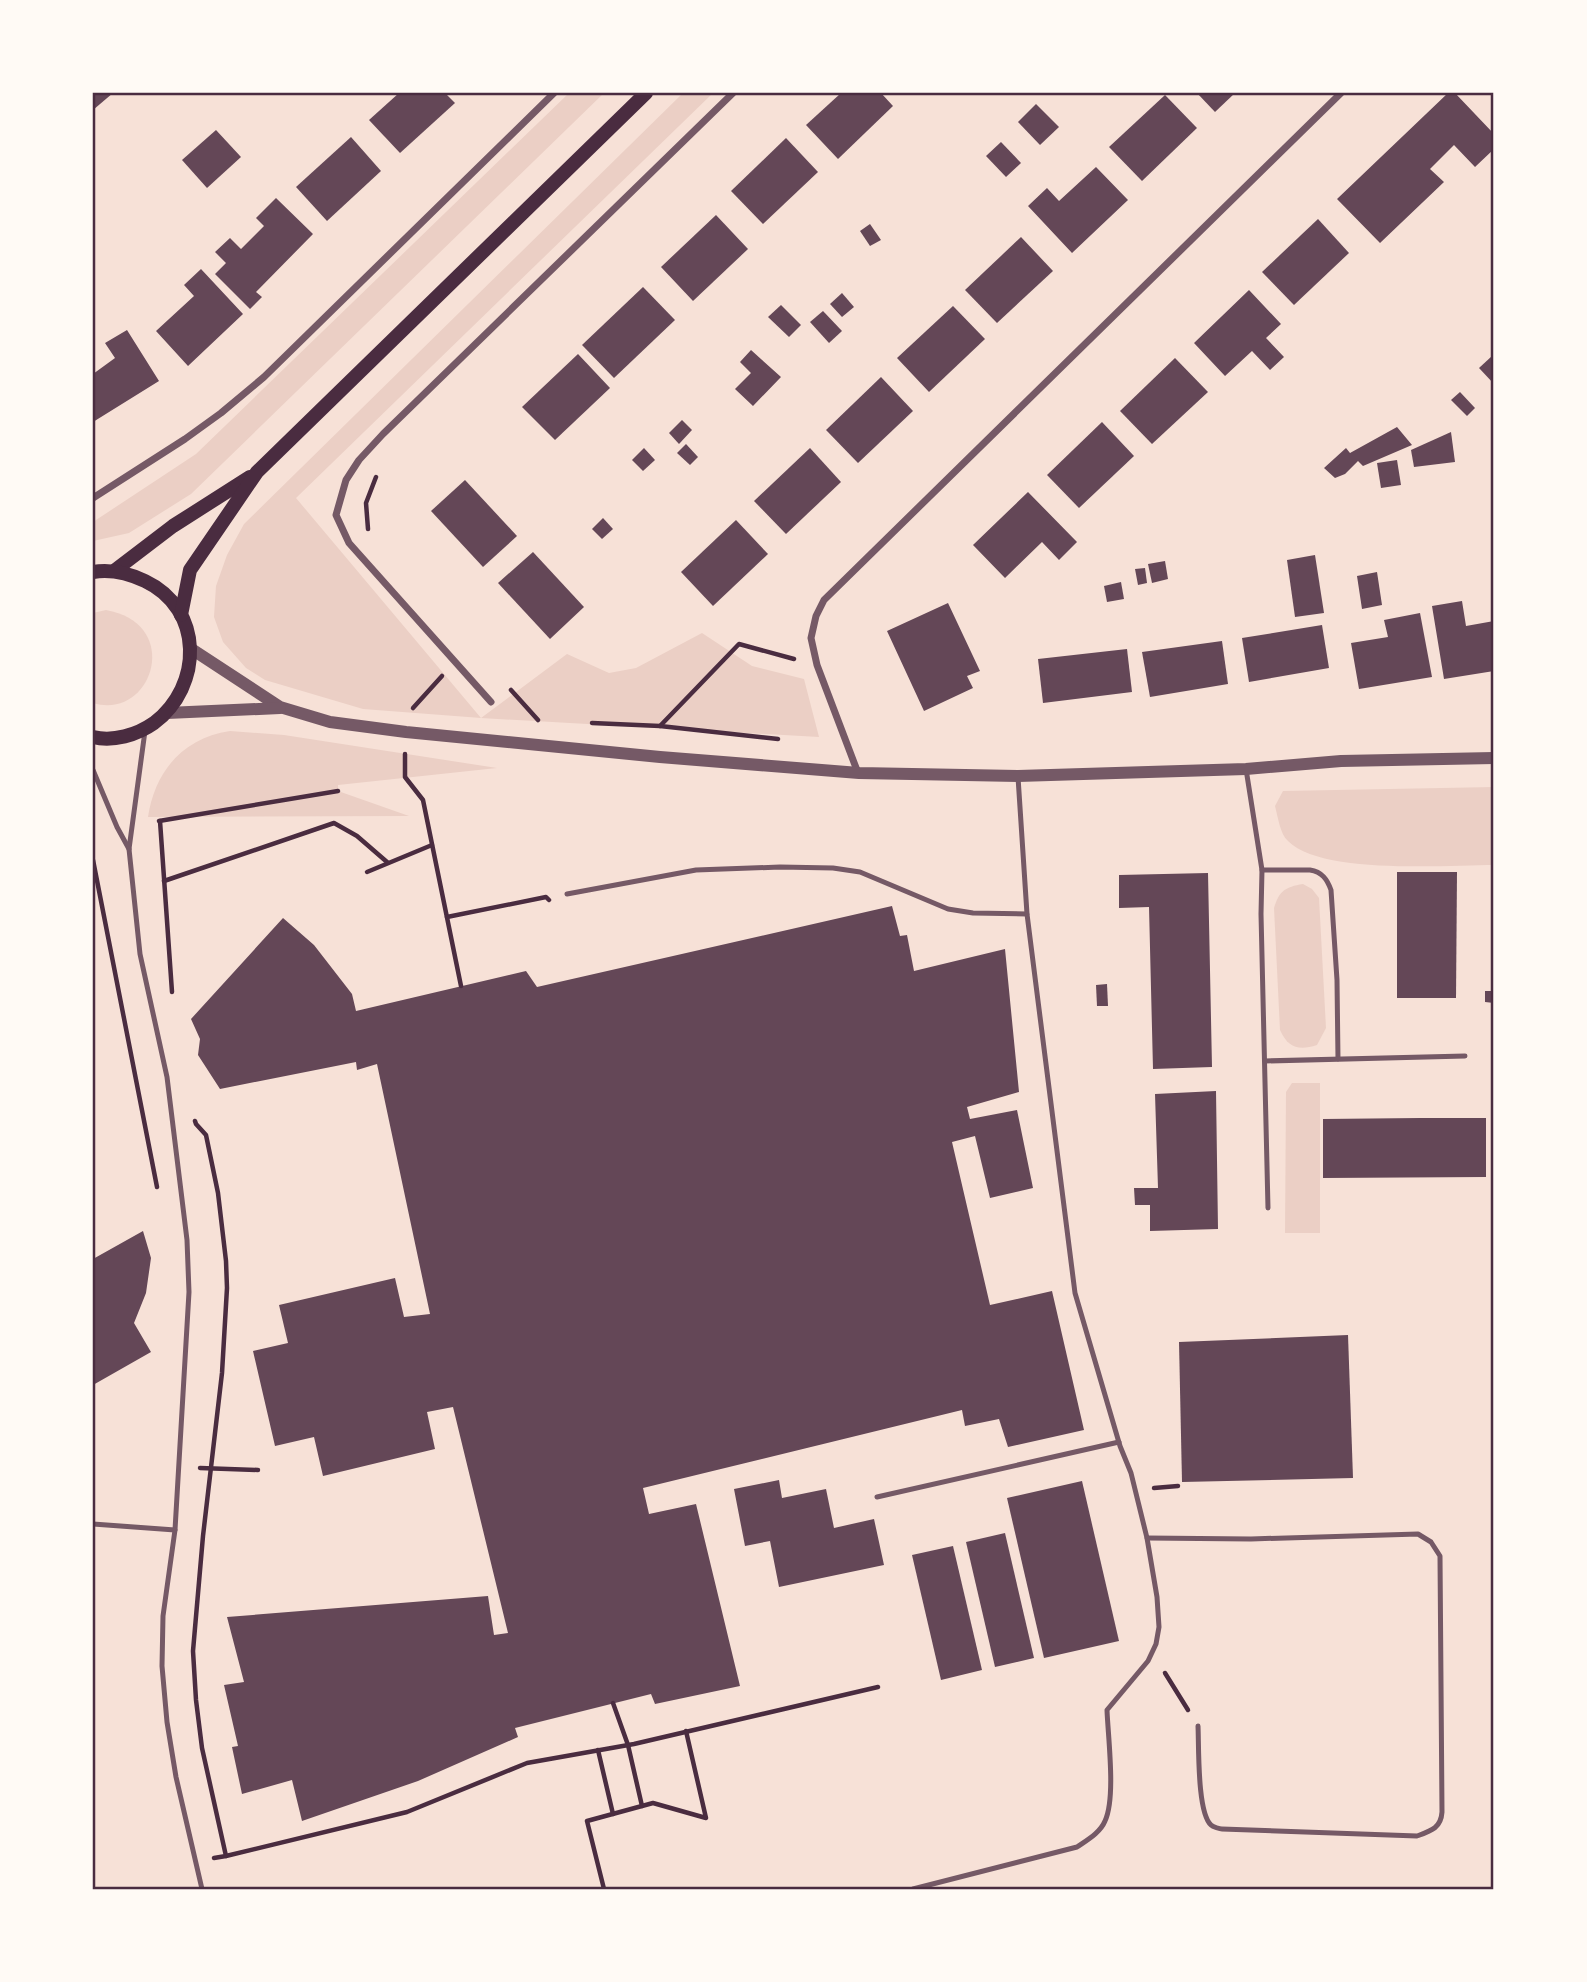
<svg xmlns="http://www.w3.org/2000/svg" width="1587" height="1982" font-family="Rubik,sans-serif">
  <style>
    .green { fill: #ebcfc5 }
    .building { fill: #644757 }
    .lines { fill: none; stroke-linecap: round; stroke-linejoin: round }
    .path { stroke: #4a2c40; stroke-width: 4.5 }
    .service { stroke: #755966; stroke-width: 5 }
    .minor { stroke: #755966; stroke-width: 7 }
    .tertiary { stroke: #755966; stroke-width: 12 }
    .secondary { stroke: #4a2c40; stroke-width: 14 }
    .neatline { fill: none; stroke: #4a2c40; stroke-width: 2.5 }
  </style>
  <rect width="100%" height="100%" fill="#f7e1d7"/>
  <g class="green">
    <polygon points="569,93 604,93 191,494 129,533 93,541 93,522 196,454"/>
    <polygon points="683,93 713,93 296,498 481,718 567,654 609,673 636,668 702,633 752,666 804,679 819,737 481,718 363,709 265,680 246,668 223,642 214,617 216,586 227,555 244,524"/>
    <path d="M106,610C184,624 152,721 93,703V613Z"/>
    <path d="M230,731L284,735L497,768L338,785V791L409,816L148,817C155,771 183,738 230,731Z"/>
    <path d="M1494,787V865C1447,865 1321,875 1288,841C1280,834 1278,817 1275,806L1283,791Z"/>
    <path d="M1303,884L1312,889L1319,898L1326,1028L1317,1045C1299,1051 1288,1048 1280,1030L1274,908C1279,891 1285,887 1303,884Z"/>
    <polygon points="1292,1083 1320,1083 1320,1233 1285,1233 1286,1092"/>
  </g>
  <g class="building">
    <polygon points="93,93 113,93 93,110"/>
    <polygon points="399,93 445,93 455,103 400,153 369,120"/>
    <polygon points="841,93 881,93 893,106 838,159 806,125"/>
    <polygon points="1197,93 1235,93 1215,112"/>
    <polygon points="1448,93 1455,93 1494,134 1494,149 1475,167 1454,145 1430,169 1444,182 1380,243 1337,199"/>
    <polygon points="1165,95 1197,128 1142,181 1109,147"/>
    <polygon points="1036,104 1059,127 1040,145 1018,122"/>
    <polygon points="216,130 241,157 207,188 182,160"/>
    <polygon points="351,137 381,171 327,221 296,187"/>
    <polygon points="786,138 818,172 763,224 731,191"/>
    <polygon points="1001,142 1021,163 1006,177 986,156"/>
    <polygon points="1096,167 1128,200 1072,253 1028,206 1047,188 1059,201"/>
    <polygon points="276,198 313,234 256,292 262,297 250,309 215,274 226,263 215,252 230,238 241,249 264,226 256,218"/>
    <polygon points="716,215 748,249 693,301 661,267"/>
    <polygon points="1318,219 1349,253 1294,305 1262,272"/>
    <polygon points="870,224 881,240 870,246 860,231"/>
    <polygon points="1021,237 1053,271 997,323 965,290"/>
    <polygon points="201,269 243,314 188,366 156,331 194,296 184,285"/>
    <polygon points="643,287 675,320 614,378 582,345"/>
    <polygon points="1249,290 1281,324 1266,338 1284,357 1270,370 1252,351 1225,376 1194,343"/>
    <polygon points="842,293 854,307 842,317 830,304"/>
    <polygon points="781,305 801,325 789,337 768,317"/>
    <polygon points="953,306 985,339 929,392 897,358"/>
    <polygon points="823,311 842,331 829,343 810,322"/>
    <polygon points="127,330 159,381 93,422 93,374 115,358 105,343"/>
    <polygon points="751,350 781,377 753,406 735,389 751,373 740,362"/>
    <polygon points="578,354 610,388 555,440 522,407"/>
    <polygon points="1492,356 1494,358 1494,384 1479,368"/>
    <polygon points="1175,358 1208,392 1152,444 1120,411"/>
    <polygon points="881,377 913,411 858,463 826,430"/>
    <polygon points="1460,392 1475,408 1467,416 1451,400"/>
    <polygon points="682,420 692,430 679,444 669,433"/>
    <polygon points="1102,422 1134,456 1079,508 1047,475"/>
    <polygon points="1397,427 1412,445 1363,466 1358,461 1345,474 1335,478 1324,468 1346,448 1350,453"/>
    <polygon points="1451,432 1455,462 1414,467 1411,450"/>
    <polygon points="686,444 698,457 690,465 677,453"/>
    <polygon points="644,448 655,460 643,471 632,460"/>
    <polygon points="810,448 841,482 786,534 754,501"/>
    <polygon points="1397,460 1401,485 1381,488 1377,463"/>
    <polygon points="465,480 517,536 483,567 431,511"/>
    <polygon points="1028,492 1077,542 1059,560 1042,542 1005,578 973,545"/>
    <polygon points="603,518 613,529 602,539 592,529"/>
    <polygon points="736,520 768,554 713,606 681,572"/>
    <polygon points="533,552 584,607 550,639 498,583"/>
    <polygon points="1315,555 1324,613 1295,617 1287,560"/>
    <polygon points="1165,561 1168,579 1152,583 1148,564"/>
    <polygon points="1145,568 1147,583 1138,585 1135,569"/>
    <polygon points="1377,572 1382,605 1362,609 1357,576"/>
    <polygon points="1121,582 1124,599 1107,602 1104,586"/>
    <polygon points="1462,601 1466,626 1494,621 1494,671 1444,679 1432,606"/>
    <polygon points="948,603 980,671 967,676 973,688 924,711 887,631"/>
    <polygon points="1420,613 1432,677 1359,689 1351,643 1388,637 1384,620"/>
    <polygon points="1322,625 1329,668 1249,682 1242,638"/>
    <polygon points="1222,641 1228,684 1150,697 1142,652"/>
    <polygon points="1127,649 1132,692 1043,703 1038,659"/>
    <polygon points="1397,872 1457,872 1456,998 1397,998"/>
    <polygon points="1208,873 1212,1067 1153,1069 1149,907 1119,908 1119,875"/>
    <polygon points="892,906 900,936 907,935 914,971 1005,949 1019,1092 967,1107 970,1119 1017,1110 1033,1188 990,1198 975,1136 952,1142 990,1305 1052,1291 1084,1430 1008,1447 999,1419 965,1426 962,1410 643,1488 649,1514 696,1504 740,1686 655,1704 651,1694 515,1728 518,1737 418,1781 302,1821 292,1780 242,1794 232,1747 238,1746 224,1685 244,1682 227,1617 488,1596 494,1635 508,1633 453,1407 427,1412 435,1449 323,1476 314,1437 275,1446 253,1351 288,1343 279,1305 395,1278 404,1317 430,1314 377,1064 357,1070 356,1062 220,1089 198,1055 200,1039 191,1019 283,918 314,945 352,994 356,1011 526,971 537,987"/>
    <polygon points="1107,984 1108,1006 1097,1006 1096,985"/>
    <polygon points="1485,991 1494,991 1494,1003 1485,1002"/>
    <polygon points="1216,1091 1218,1229 1150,1231 1150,1205 1135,1205 1134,1188 1158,1188 1155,1094"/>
    <polygon points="1420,1118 1486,1118 1486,1177 1323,1178 1323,1119"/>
    <polygon points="143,1231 151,1258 146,1293 134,1323 151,1352 93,1385 93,1259"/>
    <polygon points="1348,1335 1353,1478 1182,1482 1179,1342"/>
    <polygon points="779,1480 782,1498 826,1489 834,1528 874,1519 884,1565 779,1587 770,1541 745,1546 734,1489"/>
    <polygon points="1082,1481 1119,1641 1044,1658 1007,1498"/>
    <polygon points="1005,1533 1034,1658 995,1667 966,1542"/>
    <polygon points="953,1546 982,1670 941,1680 912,1555"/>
  </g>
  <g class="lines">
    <g class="path">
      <polyline points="368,529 366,503 376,477"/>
      <polyline points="511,690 538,720"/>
      <polyline points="413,708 442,676"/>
      <polyline points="592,723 660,726 778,739"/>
      <polyline points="660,726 739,644 794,659"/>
      <polyline points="405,754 405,777 423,800 461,986"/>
      <polyline points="159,821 338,791"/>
      <polyline points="160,821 172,992"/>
      <polyline points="93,860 157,1187"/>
      <polyline points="367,872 432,845"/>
      <polyline points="164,881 334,823 357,836 387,862"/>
      <polyline points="447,917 546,897 549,900"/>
      <polyline points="195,1121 196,1124 206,1135 218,1193 226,1261 227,1288 222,1373 203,1536 193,1651 196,1700 202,1748 226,1856 214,1858"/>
      <polyline points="200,1468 258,1470"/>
      <polyline points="1154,1488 1178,1486"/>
      <polyline points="1165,1673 1188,1710"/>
      <polyline points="613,1703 628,1745 642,1806"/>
      <polyline points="598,1750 613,1814"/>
      <polyline points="226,1856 407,1812 527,1763 634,1744 878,1687"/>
      <polyline points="604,1889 587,1821 653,1803 706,1818 686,1731"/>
    </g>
    <g class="service">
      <polyline points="145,731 129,849 140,954 167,1077 187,1240 189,1292 175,1530 163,1616 162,1666 167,1722 176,1777 202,1889"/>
      <polyline points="1246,769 1262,870 1261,914 1268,1208"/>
      <polyline points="93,770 117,827 129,849"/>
      <path d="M1262,870H1310C1322,872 1327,879 1331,890L1337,980L1338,1059"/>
      <polyline points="567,894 696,870 780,867 833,868 860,872 948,909 973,913 1027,914"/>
      <polyline points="1265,1061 1465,1056"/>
      <polyline points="877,1497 1119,1442"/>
      <polyline points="93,1524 175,1530"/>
      <path d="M1147,1538L1251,1539L1418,1534L1431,1542L1440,1556L1442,1812C1441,1828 1431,1831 1417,1836L1222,1829C1220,1829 1213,1827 1211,1825C1197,1812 1199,1746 1198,1726"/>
      <path d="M913,1889L1077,1847C1087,1840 1100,1833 1105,1821C1116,1798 1108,1737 1107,1710L1148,1661L1156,1644L1159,1627L1157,1597L1147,1538L1131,1473L1120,1446L1075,1293L1027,914L1018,777"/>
    </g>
    <g class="minor">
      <polyline points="93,498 185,439 221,413 264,377 554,93"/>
      <polyline points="491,702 349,543 336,515 346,480 359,460 383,434 733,93"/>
      <polyline points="858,773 817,665 811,638 816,616 824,600 1341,93"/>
    </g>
    <g class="tertiary">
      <polyline points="190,648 280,707 330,722 406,732 660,757 859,773 1018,776 1246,769 1341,761 1494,758"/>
      <polyline points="167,713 280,708"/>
    </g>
    <g class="secondary">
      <polyline points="114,571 173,526 250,477"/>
      <path d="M93,572C111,569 128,573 145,581C204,609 203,686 154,723C137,735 113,742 93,737"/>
      <polyline points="181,615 190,570 257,472 646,93"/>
    </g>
  </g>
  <rect width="1587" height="1982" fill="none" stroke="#fffaf5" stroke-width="189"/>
  <rect x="94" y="94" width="1398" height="1794" class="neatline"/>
</svg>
